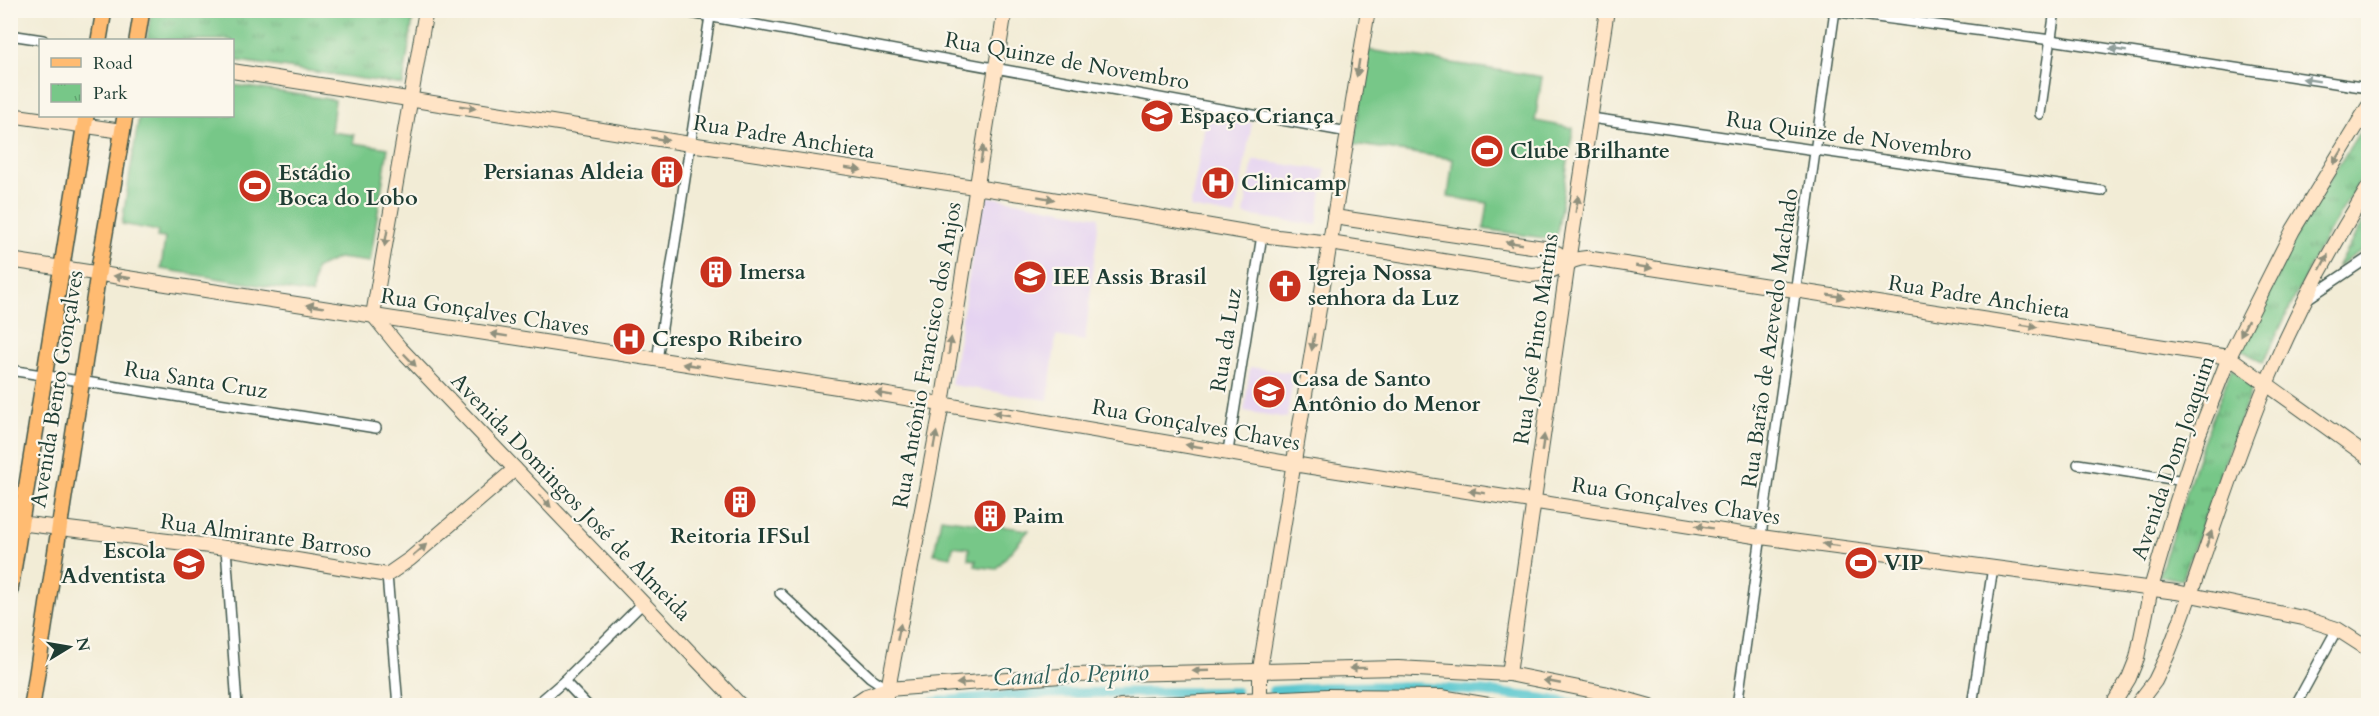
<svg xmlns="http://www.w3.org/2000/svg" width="2379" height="716" font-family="Cardo,serif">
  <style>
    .built { fill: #e5d3f1 }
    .park { fill: url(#park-tufts); stroke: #4b825e; stroke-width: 1.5 }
    .garden { fill: #77c788; stroke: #4b825e; stroke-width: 1.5 }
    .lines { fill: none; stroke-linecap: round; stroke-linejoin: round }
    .canal { stroke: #5ac7cf; stroke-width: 10 }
    .street-casing { stroke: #3f574c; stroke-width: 12 }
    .secondary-casing { stroke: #3f574c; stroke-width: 16 }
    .primary-casing { stroke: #3f574c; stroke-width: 18 }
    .street { stroke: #fff; stroke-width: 9 }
    .secondary { stroke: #ffe4c6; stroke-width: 14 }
    .primary { stroke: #ffbb71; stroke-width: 15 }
    .oneway { fill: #8f9e9a }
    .oneway2 { fill: #8f907d }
    .labels { text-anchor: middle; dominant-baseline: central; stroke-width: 4.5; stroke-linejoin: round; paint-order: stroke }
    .street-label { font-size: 22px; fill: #1f3d34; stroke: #fbf7ec }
    .poi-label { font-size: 22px; font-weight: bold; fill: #1f3d34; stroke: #fbf7ec; text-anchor: start }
    .water-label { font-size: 24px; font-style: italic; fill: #2e605b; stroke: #fbf7ec }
  </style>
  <defs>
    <pattern id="park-tufts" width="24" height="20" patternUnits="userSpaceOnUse" patternTransform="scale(1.5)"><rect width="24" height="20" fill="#77c788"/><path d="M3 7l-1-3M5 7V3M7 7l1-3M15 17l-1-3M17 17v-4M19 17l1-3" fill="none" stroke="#61a370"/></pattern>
  </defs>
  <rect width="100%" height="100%" fill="#fbf7ec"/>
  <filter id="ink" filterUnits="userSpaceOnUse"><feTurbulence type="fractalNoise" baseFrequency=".0167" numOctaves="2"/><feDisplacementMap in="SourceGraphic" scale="12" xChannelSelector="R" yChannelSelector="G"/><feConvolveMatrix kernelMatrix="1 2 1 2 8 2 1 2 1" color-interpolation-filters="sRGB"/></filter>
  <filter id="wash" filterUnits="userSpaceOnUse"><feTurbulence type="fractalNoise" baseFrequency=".008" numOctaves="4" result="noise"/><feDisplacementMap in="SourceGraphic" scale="24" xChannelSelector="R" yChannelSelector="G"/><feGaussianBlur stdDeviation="1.35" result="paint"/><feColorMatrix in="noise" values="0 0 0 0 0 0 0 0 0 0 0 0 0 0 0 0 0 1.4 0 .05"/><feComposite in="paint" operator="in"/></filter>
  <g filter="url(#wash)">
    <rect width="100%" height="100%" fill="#f2ecd6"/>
    <g class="built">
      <polygon points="1207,115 1252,123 1235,216 1190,208"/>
      <polygon points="1253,160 1325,170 1317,225 1244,215"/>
      <polygon points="982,195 1099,217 1085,341 1056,336 1048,400 951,385"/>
      <polygon points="1250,367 1294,373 1287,418 1244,411"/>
    </g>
    <g class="park">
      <polygon points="151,11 151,10 414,11 403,85 233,60 232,40 147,40"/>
      <polygon points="2368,118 2368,167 2317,252 2263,363 2240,349 2298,230"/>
      <polygon points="2368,214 2368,246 2337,267"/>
      <polygon points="2232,367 2252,387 2182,580 2159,576 2201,448"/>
    </g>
    <g class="garden">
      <polygon points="1368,50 1542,77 1535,121 1573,128 1556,240 1484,229 1488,203 1448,197 1453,159 1354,144"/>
      <polygon points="233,85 335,100 331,132 354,135 354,143 388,148 370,262 338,258 315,269 312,294 161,269 165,238 157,237 158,231 122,224 139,116 232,116"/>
      <polygon points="941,518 1029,530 996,569 975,566 976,560 968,559 969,548 953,546 951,557 934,554"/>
    </g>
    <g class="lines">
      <g class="canal">
        <path d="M1273,691C1377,682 1484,687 1585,706"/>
        <path d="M909,706C1016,689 1127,693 1236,692"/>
      </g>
    </g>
  </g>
  <g filter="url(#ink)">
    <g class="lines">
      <defs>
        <g id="street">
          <polyline points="674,10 1348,132"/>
          <polyline points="1831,11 2051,40 2368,88"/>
          <polyline points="10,35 43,40"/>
          <polyline points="2040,114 2055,10"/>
          <polyline points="1591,118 2102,191"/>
          <polyline points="2307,299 2368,258"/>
          <polyline points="657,360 711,10"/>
          <polyline points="10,370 376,428"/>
          <polyline points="1228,451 1262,235"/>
          <polyline points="2078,464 2184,481"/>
          <polyline points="226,548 237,706"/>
          <polyline points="387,575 398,706"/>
          <polyline points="780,593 870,677 888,689"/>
          <polyline points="564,681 588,706"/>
          <polyline points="535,706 564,681 643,603"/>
          <polyline points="1737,706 1835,10"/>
          <polyline points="1972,706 1993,567"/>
          <polyline points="2295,706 2337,629"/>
        </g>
        <g id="secondary">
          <path d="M232,71L690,144L1028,195L1269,236L1330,243L1531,275C1554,275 1565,259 1586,258L2229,357L2368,457"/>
          <polyline points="10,115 122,131"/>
          <polyline points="1334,217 1544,248 1557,253 1568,262"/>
          <polyline points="10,260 870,392 1293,464 1761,537 2176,592 2303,618 2337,629 2368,649"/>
          <polyline points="373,315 399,347 741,706"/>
          <polyline points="373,315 426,10"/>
          <polyline points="10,522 226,548 387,575 410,559 515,469"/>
          <polyline points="1509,674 1568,262 1607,10"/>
          <polyline points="851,706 866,696 888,689 1074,675 1398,668 1509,674 1604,693 1650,706"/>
          <polyline points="883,706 888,689 942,404 1005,10"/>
          <polyline points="1120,706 1328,696 1441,697 1495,706"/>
          <polyline points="1263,706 1260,698 1260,669 1368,10"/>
          <polyline points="2112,706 2129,678 2137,658 2151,588 2173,513 2197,439 2229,357 2293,230 2368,107"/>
          <path d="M2136,706L2155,681L2167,656C2203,566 2229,472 2267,382C2296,314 2329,250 2368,188"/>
        </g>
        <g id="primary">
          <polyline points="99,40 104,10"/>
          <polyline points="137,40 142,10"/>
          <polyline points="10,590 86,116"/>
          <polyline points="32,706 98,274 125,116"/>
        </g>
      </defs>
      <use href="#street" class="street-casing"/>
      <use href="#secondary" class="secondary-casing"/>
      <use href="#primary" class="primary-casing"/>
      <use href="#street" class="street"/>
      <use href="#secondary" class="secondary"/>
      <use href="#primary" class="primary"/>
    </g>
    <defs><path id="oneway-solid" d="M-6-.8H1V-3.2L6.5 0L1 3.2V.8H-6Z" transform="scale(1.5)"/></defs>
    <g class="oneway">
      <use href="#oneway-solid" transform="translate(2118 50) rotate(-171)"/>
      <use href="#oneway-solid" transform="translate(2311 80) rotate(-171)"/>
    </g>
    <g class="oneway2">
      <use href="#oneway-solid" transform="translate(1358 68) rotate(99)"/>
      <use href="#oneway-solid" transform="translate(468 107) rotate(9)"/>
      <use href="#oneway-solid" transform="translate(660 139) rotate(9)"/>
      <use href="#oneway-solid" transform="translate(982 154) rotate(-81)"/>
      <use href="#oneway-solid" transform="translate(2338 157) rotate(122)"/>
      <use href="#oneway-solid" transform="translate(853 169) rotate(9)"/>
      <use href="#oneway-solid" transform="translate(1046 198) rotate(10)"/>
      <use href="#oneway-solid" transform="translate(1577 204) rotate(-81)"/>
      <use href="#oneway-solid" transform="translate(386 238) rotate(100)"/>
      <use href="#oneway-solid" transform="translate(1514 243) rotate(-172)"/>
      <use href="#oneway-solid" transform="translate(2324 262) rotate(-62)"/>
      <use href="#oneway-solid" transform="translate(1644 267) rotate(9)"/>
      <use href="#oneway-solid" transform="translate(122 277) rotate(-172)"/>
      <use href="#oneway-solid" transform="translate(1836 296) rotate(9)"/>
      <use href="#oneway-solid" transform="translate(315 306) rotate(-171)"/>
      <use href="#oneway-solid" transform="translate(2029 326) rotate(9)"/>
      <use href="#oneway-solid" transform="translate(2244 328) rotate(117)"/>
      <use href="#oneway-solid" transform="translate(499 335) rotate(-171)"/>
      <use href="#oneway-solid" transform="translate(1313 342) rotate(99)"/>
      <use href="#oneway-solid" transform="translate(950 346) rotate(-81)"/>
      <use href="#oneway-solid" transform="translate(410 360) rotate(46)"/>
      <use href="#oneway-solid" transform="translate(691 365) rotate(-172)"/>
      <use href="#oneway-solid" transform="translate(884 394) rotate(-170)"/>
      <use href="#oneway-solid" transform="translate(1002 414) rotate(-171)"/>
      <use href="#oneway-solid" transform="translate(935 440) rotate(-79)"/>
      <use href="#oneway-solid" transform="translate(1543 443) rotate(-82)"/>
      <use href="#oneway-solid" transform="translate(1194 446) rotate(-171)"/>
      <use href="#oneway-solid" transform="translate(1477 492) rotate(-171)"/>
      <use href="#oneway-solid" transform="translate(545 501) rotate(46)"/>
      <use href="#oneway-solid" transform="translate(1704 527) rotate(-171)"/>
      <use href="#oneway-solid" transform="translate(2209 539) rotate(-71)"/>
      <use href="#oneway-solid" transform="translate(1831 545) rotate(-173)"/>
      <use href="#oneway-solid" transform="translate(420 550) rotate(-41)"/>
      <use href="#oneway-solid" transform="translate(899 632) rotate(-79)"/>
      <use href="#oneway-solid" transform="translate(1358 668) rotate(179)"/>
      <use href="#oneway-solid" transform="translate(1201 671) rotate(178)"/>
      <use href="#oneway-solid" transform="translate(1552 682) rotate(-169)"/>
      <use href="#oneway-solid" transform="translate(965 683) rotate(176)"/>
    </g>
  </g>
  <defs>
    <symbol id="school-disc" viewBox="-11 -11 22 22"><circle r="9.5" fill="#c8321e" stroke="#fbf7ec"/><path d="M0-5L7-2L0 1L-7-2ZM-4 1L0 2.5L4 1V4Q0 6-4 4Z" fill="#fff"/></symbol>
    <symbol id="stadium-disc" viewBox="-11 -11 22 22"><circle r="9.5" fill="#c8321e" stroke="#fbf7ec"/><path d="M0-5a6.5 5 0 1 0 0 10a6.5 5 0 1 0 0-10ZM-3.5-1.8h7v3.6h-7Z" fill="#fff"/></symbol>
    <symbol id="building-disc" viewBox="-11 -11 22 22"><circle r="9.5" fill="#c8321e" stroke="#fbf7ec"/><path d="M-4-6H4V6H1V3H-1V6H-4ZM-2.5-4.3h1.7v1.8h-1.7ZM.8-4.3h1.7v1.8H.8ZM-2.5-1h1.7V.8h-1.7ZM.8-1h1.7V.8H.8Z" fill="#fff"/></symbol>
    <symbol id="hospital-disc" viewBox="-11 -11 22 22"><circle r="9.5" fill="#c8321e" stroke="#fbf7ec"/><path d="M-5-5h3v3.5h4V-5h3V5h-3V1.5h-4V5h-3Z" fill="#fff"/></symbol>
    <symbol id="church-disc" viewBox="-11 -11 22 22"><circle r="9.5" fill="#c8321e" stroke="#fbf7ec"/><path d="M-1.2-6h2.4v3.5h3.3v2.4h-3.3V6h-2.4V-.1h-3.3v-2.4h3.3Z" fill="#fff"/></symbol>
  </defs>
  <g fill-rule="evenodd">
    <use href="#school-disc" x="1138" y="97" width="38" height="38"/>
    <use href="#stadium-disc" x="1468" y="132" width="38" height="38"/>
    <use href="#building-disc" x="648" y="153" width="38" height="38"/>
    <use href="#hospital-disc" x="1199" y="164" width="38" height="38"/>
    <use href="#stadium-disc" x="236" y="167" width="38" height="38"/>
    <use href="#building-disc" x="697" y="253" width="38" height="38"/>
    <use href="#school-disc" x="1011" y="258" width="38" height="38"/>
    <use href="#church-disc" x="1266" y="267" width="38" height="38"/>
    <use href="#hospital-disc" x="610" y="320" width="38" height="38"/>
    <use href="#school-disc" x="1250" y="373" width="38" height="38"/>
    <use href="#building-disc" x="721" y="483" width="38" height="38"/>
    <use href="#building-disc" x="971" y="497" width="38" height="38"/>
    <use href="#stadium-disc" x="1842" y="544" width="38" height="38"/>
    <use href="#school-disc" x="170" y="545" width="38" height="38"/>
  </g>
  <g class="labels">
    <g class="street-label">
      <text transform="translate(1067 61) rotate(10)">Rua Quinze de Novembro</text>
      <text transform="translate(1849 136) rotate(8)">Rua Quinze de Novembro</text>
      <text transform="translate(784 137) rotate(9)">Rua Padre Anchieta</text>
      <text transform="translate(1979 297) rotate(9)">Rua Padre Anchieta</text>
      <text transform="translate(485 312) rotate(9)">Rua Gonçalves Chaves</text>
      <text transform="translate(1770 338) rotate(-82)">Rua Barão de Azevedo Machado</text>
      <text transform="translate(1536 339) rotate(-82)">Rua José Pinto Martins</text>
      <text transform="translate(1226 340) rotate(-81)">Rua da Luz</text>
      <text transform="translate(927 355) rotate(-80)">Rua Antônio Francisco dos Anjos</text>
      <text transform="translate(196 380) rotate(9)">Rua Santa Cruz</text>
      <text transform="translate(57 389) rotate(-81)">Avenida Bento Gonçalves</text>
      <text transform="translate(1196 425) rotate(10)">Rua Gonçalves Chaves</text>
      <text transform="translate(2173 458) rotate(-71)">Avenida Dom Joaquim</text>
      <text transform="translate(571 497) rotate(46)">Avenida Domingos José de Almeida</text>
      <text transform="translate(1676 501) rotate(9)">Rua Gonçalves Chaves</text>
      <text transform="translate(266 536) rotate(8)">Rua Almirante Barroso</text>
    </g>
    <g class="poi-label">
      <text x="1180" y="116">Espaço Criança</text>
      <text x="1510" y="151">Clube Brilhante</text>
      <text x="644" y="172" text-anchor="end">Persianas Aldeia</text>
      <text x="278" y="173">Estádio<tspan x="278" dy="25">Boca do Lobo</tspan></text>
      <text x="1241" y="183">Clinicamp</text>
      <text x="739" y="272">Imersa</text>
      <text x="1308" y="273">Igreja Nossa<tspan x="1308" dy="25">senhora da Luz</tspan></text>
      <text x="1053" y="277">IEE Assis Brasil</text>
      <text x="652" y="339">Crespo Ribeiro</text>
      <text x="1292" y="379">Casa de Santo<tspan x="1292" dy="25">Antônio do Menor</tspan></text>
      <text x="1013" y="516">Paim</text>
      <text x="740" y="536" text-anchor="middle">Reitoria IFSul</text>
      <text x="166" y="551" text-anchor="end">Escola<tspan x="166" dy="25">Adventista</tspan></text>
      <text x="1884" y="563">VIP</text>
    </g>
    <g class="water-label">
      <text transform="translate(1071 675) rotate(-2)">Canal do Pepino</text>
    </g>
  </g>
  <rect width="2379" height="716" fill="none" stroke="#fbf7ec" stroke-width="36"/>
  <rect x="39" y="39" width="195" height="78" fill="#fbf7ec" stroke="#a3ada2" stroke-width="1.5"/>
  <rect x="51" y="58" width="30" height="9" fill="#ffbb71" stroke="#a3ada2" stroke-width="1.5"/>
  <text x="93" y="69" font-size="18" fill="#1f3d34">Road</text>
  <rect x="51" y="84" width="30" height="18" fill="url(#park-tufts)" stroke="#a3ada2" stroke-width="1.5"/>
  <text x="93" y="99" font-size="18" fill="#1f3d34">Park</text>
  <g transform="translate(69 647) rotate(79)" stroke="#fbf7ec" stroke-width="4.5" paint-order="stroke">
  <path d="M0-4.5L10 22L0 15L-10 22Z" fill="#1f3d34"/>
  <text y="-9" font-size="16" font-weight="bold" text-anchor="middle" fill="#1f3d34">N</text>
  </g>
</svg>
